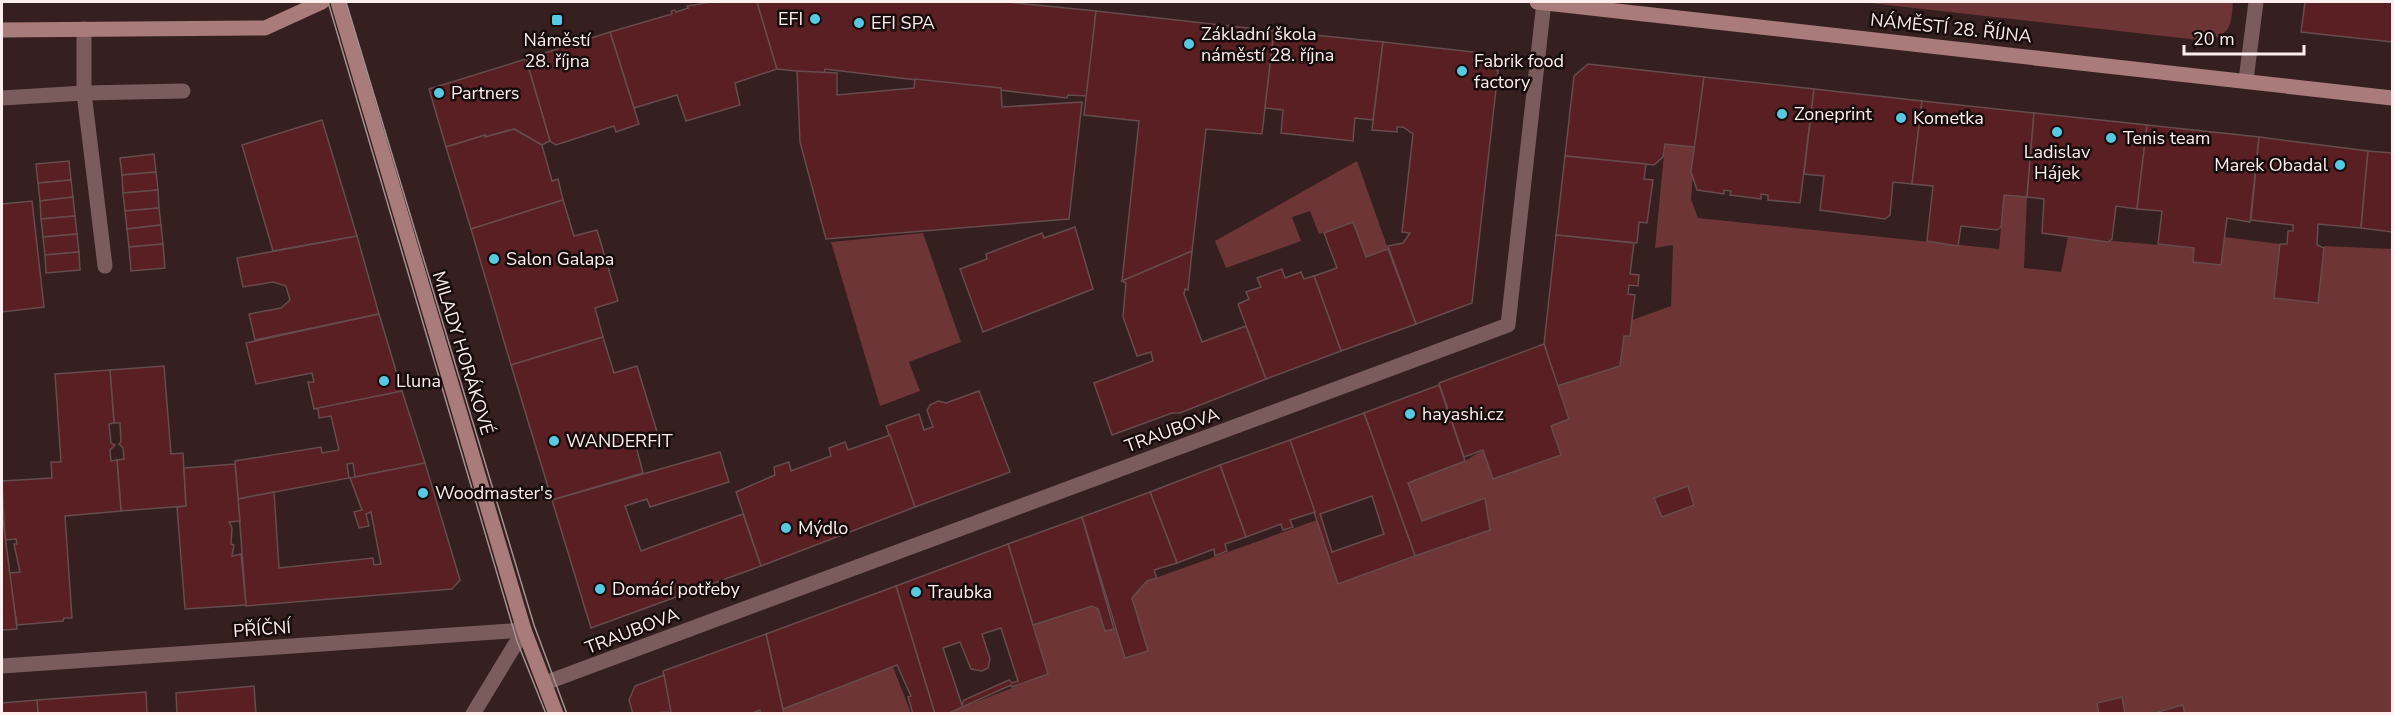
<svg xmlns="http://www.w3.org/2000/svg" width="2394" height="715" font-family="'Nunito Sans',sans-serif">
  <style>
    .green { fill: #6e3537 }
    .building { fill: #591f23; stroke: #664c4c; stroke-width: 1.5; fill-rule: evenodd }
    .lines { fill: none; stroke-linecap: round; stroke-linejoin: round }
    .lane { stroke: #7a5c5c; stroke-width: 15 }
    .street { stroke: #7a5c5c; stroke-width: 15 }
    .secondary { stroke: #a97b7a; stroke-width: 15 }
    .tram { stroke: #a49191; stroke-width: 1.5 }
    .poi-dot { fill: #58c9e3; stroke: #160c0c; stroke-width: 2 }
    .labels { text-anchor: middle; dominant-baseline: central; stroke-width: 5; stroke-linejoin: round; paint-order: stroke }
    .poi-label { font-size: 18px; fill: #feeeed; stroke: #160c0c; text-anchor: start }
    .street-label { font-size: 18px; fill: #feeeed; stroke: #160c0c }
  </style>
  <rect width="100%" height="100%" fill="#351f1f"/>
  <g class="green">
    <path d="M1861,2H2233C2231,24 2232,33 2208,41Z"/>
    <polygon points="1665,144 1695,147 1691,199 1698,218 1999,249 2004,195 2027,197 2024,268 2061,272 2068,237 2194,248 2193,262 2221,265 2224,237 2280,244 2274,297 2318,302 2324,246 2392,249 2392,713 2186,714 2183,705 2150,713 2125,713 2121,697 2097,703 2099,714 945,714 1048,674 1033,625 1092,606 1098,609 1105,631 1116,629 1125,658 1148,651 1132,598 1147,581 1317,520 1338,584 1490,530 1485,498 1422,521 1408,483 1465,461 1483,450 1493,478 1561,455 1551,426 1569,419 1557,386 1620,366 1624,336 1630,336 1632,320 1671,306 1673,245 1655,248"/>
    <polygon points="1357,161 1388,249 1366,257 1353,222 1319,234 1310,211 1292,217 1301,241 1226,268 1215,241"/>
    <polygon points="923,233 961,342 909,362 920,391 880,406 831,242"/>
    <polygon points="893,667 911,713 784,714 783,709"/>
  </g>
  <g class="building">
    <polygon points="712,2 757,2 777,69 735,83 740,105 686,121 677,95 634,108 610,32 672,14 671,11 675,10 676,12 688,8 687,6"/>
    <polygon points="757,2 1006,2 1096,11 1087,96 1068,95 1067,98 825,69 824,74 777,69"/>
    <polygon points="2305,2 2392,2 2392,42 2301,32"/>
    <polygon points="1096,11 1274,31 1262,134 1206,129 1192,251 1122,281 1139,121 1084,115"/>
    <polygon points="1274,31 1383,42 1373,120 1355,118 1353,141 1281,133 1283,110 1265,108"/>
    <polygon points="610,32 639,124 616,132 614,126 556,145 550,141 526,59"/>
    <polygon points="1383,42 1482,53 1498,71 1472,303 1416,324 1388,246 1403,243 1410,233 1402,232 1413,134 1403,127 1397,127 1397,132 1372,130"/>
    <polygon points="526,59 550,141 542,145 514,129 485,137 485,135 446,147 429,89"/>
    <polygon points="1588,64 1704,77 1695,147 1665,144 1663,157 1654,165 1565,156 1574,76"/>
    <polygon points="797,71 837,73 837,95 914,88 915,79 1001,88 1002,107 1082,102 1069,219 826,239 800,142"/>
    <polygon points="1704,77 1814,89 1800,203 1768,200 1768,195 1761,194 1761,199 1730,195 1731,191 1724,190 1724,194 1697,190 1691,172"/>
    <polygon points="1814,89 1922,101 1912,184 1893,182 1890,215 1885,219 1820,210 1824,176 1804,174"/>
    <polygon points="1922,101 2034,113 2027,197 2004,195 2001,227 1997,230 1961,226 1958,246 1927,241 1933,186 1912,184"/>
    <polygon points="2034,113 2147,125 2137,209 2116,206 2112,239 2108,242 2042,233 2044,199 2027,197"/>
    <polygon points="322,120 357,236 273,251 242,145"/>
    <polygon points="2147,125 2259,137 2250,222 2227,218 2221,265 2193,262 2194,248 2158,244 2162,211 2137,209"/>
    <polygon points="514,129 542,145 552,181 558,179 563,200 471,229 446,147 485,135 485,137"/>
    <polygon points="2259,137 2368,151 2361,228 2318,224 2317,245 2324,248 2318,303 2274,298 2280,244 2287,244 2288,231 2293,231 2293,225 2251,220"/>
    <polygon points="2368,151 2392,153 2392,232 2361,228"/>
    <polygon points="154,154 156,172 122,175 120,158"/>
    <polygon points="1565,156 1646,164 1644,179 1653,180 1647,223 1639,222 1637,243 1556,235"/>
    <polygon points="69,161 71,180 38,183 36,164"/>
    <polygon points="156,172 158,190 123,193 122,175"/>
    <polygon points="71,180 73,197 40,201 38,183"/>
    <polygon points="158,190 159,208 125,211 123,193"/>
    <polygon points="73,197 75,216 41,219 40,201"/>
    <polygon points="563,200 574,236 597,230 618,301 595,308 603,337 511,365 471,229"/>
    <polygon points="32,201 44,307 2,312 2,204"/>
    <polygon points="159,208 161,225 127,229 125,211"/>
    <polygon points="75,216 77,234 43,237 41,219"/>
    <polygon points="1353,222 1366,257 1388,249 1416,324 1341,351 1314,276 1337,268 1324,233"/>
    <polygon points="161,225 163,244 129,247 127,229"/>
    <polygon points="1075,227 1093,289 983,332 960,269 987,259 986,254 1042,233 1044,238"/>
    <polygon points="77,234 79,252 45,255 43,237"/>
    <polygon points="1556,235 1634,243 1630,274 1639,275 1638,286 1629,285 1628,294 1635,295 1630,336 1624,336 1620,366 1557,386 1544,344"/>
    <polygon points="357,236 379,314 255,340 249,314 281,308 290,300 286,286 273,282 243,287 237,258"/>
    <polygon points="163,244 165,268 131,271 129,247"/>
    <polygon points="1192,251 1188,290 1185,289 1184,294 1202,342 1246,326 1266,379 1180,413 1172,413 1112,435 1094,383 1153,361 1151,352 1137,356 1123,317 1126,283 1122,281"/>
    <polygon points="79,252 80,270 46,273 45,255"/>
    <polygon points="1282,269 1285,278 1301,272 1304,279 1314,276 1341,351 1266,379 1238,304 1249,299 1246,292 1261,287 1257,278"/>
    <polygon points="379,314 402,391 314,409 308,382 314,382 312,373 256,384 246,343"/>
    <polygon points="603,337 614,373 637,366 658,435 635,442 643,473 552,500 511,365"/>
    <polygon points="1544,344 1569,419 1551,426 1561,455 1493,479 1483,450 1464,457 1439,383"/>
    <polygon points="164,366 171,454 183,453 186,506 121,511 117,460 124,459 123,448 119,444 121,442 120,423 114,423 110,370"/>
    <polygon points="110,370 114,423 109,424 111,443 115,445 110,450 111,461 117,460 121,511 65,516 72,618 64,618 63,621 17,625 9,573 20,572 14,544 17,544 16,539 5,540 2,481 52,478 51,462 61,462 55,374"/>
    <polygon points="1439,385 1465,461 1408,483 1422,521 1485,498 1490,530 1415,556 1364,413"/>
    <polygon points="402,391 425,463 355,477 353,463 347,464 349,478 238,499 235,461 321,447 322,453 339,450 331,416 319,418 318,408"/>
    <polygon points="979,391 1010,472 915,507 886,426 919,414 924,430 933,427 927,410 930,405 938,401 946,403"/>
    <path d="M1364,413L1415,556L1338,584L1290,440ZM1372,496L1384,534L1332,552L1320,514Z"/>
    <polygon points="890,435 915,507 761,566 736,492 775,475 774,467 789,462 791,471 831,456 829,448 845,442 848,450"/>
    <polygon points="1290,440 1315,512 1290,520 1293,527 1283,530 1281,524 1246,537 1220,465"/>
    <polygon points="720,452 729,482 650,507 647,499 625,506 641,551 743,514 761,566 591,628 552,500"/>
    <polygon points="425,463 460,580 452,589 246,606 238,499 274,492 279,568 373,558 374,565 381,564 371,512 366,514 369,526 359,528 354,512 362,510 350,478"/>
    <polygon points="235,464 240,521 229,522 232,528 231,544 234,545 232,556 241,554 246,605 185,609 177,507 186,506 184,468"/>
    <polygon points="1220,465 1246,537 1225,544 1227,551 1215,556 1214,549 1177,563 1150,492"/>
    <polygon points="1688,486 1694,505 1662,517 1654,498"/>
    <polygon points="1150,492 1177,563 1154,570 1157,578 1147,581 1132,598 1148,651 1125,658 1082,517"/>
    <polygon points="2,512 17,629 2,630"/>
    <polygon points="1082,517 1114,629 1105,631 1098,609 1092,606 1033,625 1008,544"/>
    <path d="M1008,544L1048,674L1012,687L1011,685L947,714H935L896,586ZM1001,628L1018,681L1012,683L1009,680L964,700L962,705L943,648L960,642L971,669L982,671L988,668L990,659L982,634Z"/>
    <polygon points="896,586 935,714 913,714 908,697 911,696 897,665 783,709 766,634"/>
    <polygon points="766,634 784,714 760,714 760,710 750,714 671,714 663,671"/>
    <polygon points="664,675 671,712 633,714 629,700 635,686"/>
    <polygon points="254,686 256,714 177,714 176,693"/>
    <polygon points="146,692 147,714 38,714 37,700"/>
    <polygon points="2122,697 2125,714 2099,714 2097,703"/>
    <polygon points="37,700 38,714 2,714 2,703"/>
    <polygon points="2183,705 2185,714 2150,714"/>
  </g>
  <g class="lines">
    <g class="lane">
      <polyline points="84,29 84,93 105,266"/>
      <polyline points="2,98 84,93 183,91"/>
    </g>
    <g class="street">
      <polyline points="2246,80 2256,2"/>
      <polyline points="2,666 524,630"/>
      <polyline points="545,683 1508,325 1544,2"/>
      <polyline points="473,714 524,630"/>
    </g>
    <g class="secondary">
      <polyline points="338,2 524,630 556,714"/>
      <polyline points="1537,2 2392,98"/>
      <polyline points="2,30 265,28 322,2"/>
    </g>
    <g class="tram">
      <polyline points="328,2 517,641 546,714"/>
      <polyline points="346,2 534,625 567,714"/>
    </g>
  </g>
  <g class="poi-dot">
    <circle cx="815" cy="19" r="6"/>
    <rect x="551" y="14" width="12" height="12" rx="3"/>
    <circle cx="859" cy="23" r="6"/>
    <circle cx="1189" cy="44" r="6"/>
    <circle cx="1462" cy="71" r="6"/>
    <circle cx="439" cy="93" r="6"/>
    <circle cx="1782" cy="114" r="6"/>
    <circle cx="1901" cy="118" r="6"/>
    <circle cx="2057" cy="132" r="6"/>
    <circle cx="2111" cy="138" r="6"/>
    <circle cx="2340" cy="165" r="6"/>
    <circle cx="494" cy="259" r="6"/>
    <circle cx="384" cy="381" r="6"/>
    <circle cx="1410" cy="414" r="6"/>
    <circle cx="554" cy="441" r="6"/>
    <circle cx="423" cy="493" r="6"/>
    <circle cx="786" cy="528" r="6"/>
    <circle cx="600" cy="589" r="6"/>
    <circle cx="916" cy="592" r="6"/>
  </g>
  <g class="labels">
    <g class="poi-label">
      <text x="803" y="19" text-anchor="end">EFI</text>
      <text x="871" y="23">EFI SPA</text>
      <text x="1201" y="34">Základní škola<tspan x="1201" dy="21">náměstí 28. října</tspan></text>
      <text x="557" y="40" text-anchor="middle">Náměstí<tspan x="557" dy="21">28. října</tspan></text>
      <text x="1474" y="61">Fabrik food<tspan x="1474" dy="21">factory</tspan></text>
      <text x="451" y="93">Partners</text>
      <text x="1794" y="114">Zoneprint</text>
      <text x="1913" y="118">Kometka</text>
      <text x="2123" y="138">Tenis team</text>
      <text x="2057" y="152" text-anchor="middle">Ladislav<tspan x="2057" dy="21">Hájek</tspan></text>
      <text x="2328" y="165" text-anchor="end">Marek Obadal</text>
      <text x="506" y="259">Salon Galapa</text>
      <text x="396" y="381">Lluna</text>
      <text x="1422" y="414">hayashi.cz</text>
      <text x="566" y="441">WANDERFIT</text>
      <text x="435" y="493">Woodmaster's</text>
      <text x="798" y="528">Mýdlo</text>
      <text x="612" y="589">Domácí potřeby</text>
      <text x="928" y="592">Traubka</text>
    </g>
    <g class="street-label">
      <text transform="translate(1951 28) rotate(6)">NÁMĚSTÍ 28. ŘÍJNA</text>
      <text transform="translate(463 353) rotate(73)">MILADY HORÁKOVÉ</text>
      <text transform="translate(1172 430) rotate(-20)">TRAUBOVA</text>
      <text transform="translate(262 629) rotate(-4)">PŘÍČNÍ</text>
      <text transform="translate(632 631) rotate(-21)">TRAUBOVA</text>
    </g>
  </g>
  <rect width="2394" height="715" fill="none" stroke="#feeeed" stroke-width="6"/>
  <path d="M2184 45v9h120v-9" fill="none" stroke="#feeeed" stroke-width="3"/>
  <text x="2193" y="45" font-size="18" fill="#feeeed" stroke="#160c0c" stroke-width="4.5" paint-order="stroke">20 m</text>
</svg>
